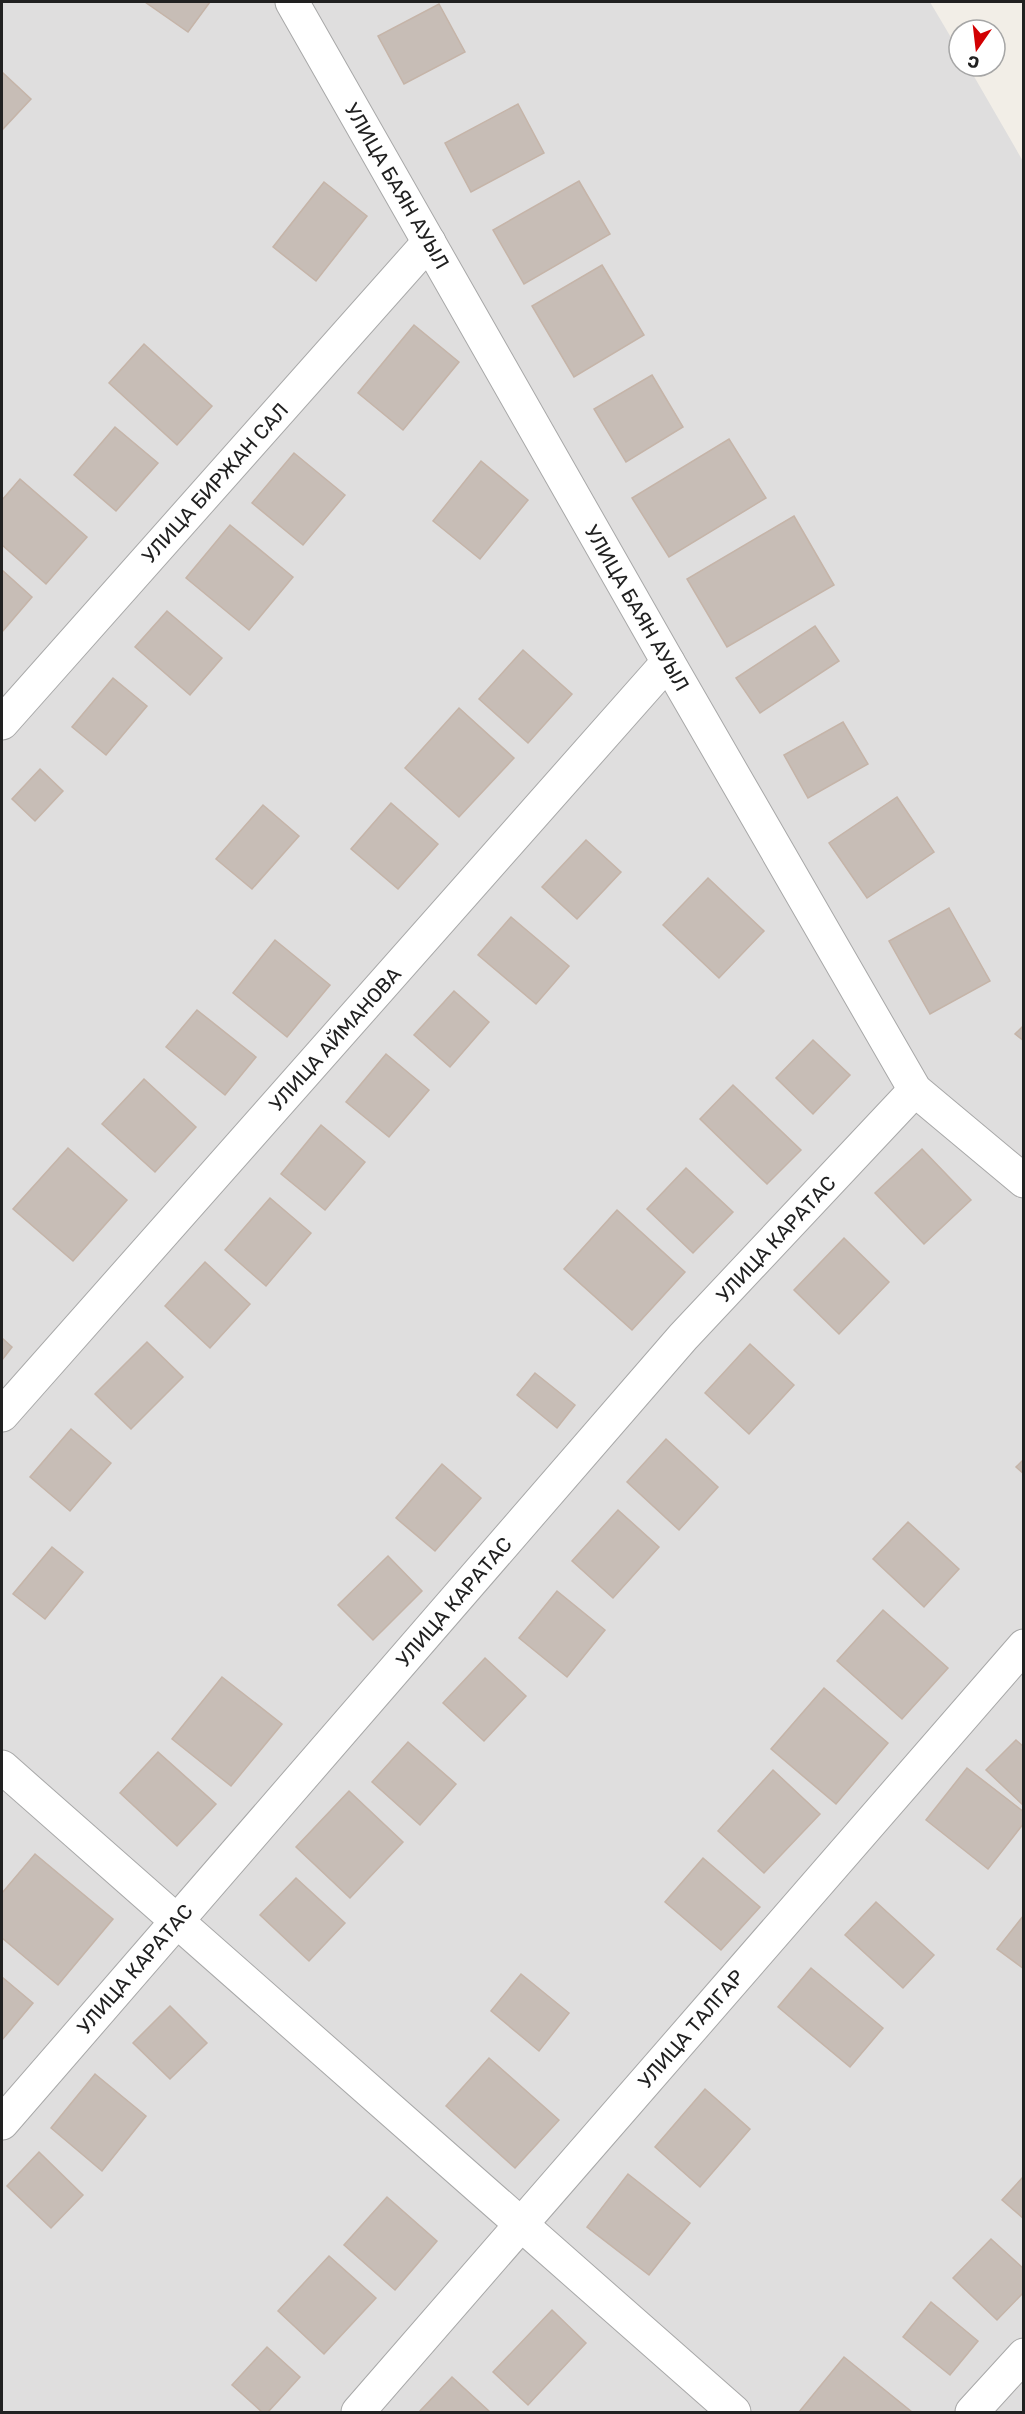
<svg xmlns="http://www.w3.org/2000/svg" width="1025" height="2414" font-family="Rubik,sans-serif">
  <style>
    .residential { fill: #dfdede }
    .building { fill: #c7bdb6; stroke: #c5b4a8; stroke-width: 1.5 }
    .lines { fill: none; stroke-linecap: round; stroke-linejoin: round }
    .minor-casing { stroke: #a8a8a8; stroke-width: 35 }
    .minor { stroke: #fff; stroke-width: 33 }
    .labels { text-anchor: middle; dominant-baseline: central; stroke-width: 5; stroke-linejoin: round; paint-order: stroke }
    .street-label { font-size: 20px; fill: #212121; stroke: #fff }
  </style>
  <rect width="100%" height="100%" fill="#f2eee7"/>
  <polygon class="residential" points="2,2 930,2 959,51 959,66 968,66 1024,163 1023,2412 2,2412"/>
  <g class="building">
    <polygon points="145,2 210,2 188,32"/>
    <polygon points="439,4 465,52 404,84 378,36"/>
    <polygon points="2,72 31,99 2,130"/>
    <polygon points="518,104 544,153 471,192 445,143"/>
    <polygon points="579,181 610,234 524,284 493,230"/>
    <polygon points="324,182 367,216 316,281 273,247"/>
    <polygon points="602,265 644,335 574,377 532,306"/>
    <polygon points="414,325 459,362 403,430 358,393"/>
    <polygon points="144,344 212,406 177,445 109,383"/>
    <polygon points="652,375 683,427 626,462 594,409"/>
    <polygon points="115,427 158,463 116,511 74,475"/>
    <polygon points="729,439 766,498 669,557 632,498"/>
    <polygon points="294,453 345,495 303,545 252,503"/>
    <polygon points="481,461 528,500 480,559 433,521"/>
    <polygon points="20,479 87,537 46,584 2,545 2,500"/>
    <polygon points="794,516 834,585 727,647 687,579"/>
    <polygon points="230,525 293,577 249,630 186,578"/>
    <polygon points="2,570 32,597 2,632"/>
    <polygon points="167,611 222,658 190,695 135,647"/>
    <polygon points="815,626 839,661 760,713 736,678"/>
    <polygon points="523,650 572,694 528,743 479,699"/>
    <polygon points="113,678 147,706 106,755 72,727"/>
    <polygon points="459,708 514,758 459,817 405,768"/>
    <polygon points="843,722 868,764 808,798 784,755"/>
    <polygon points="40,769 63,791 35,821 12,799"/>
    <polygon points="897,797 934,852 867,898 829,843"/>
    <polygon points="391,803 438,844 398,889 351,849"/>
    <polygon points="263,805 299,836 252,889 216,859"/>
    <polygon points="586,840 621,872 577,919 542,887"/>
    <polygon points="708,878 764,931 719,978 663,925"/>
    <polygon points="949,908 990,981 930,1014 889,941"/>
    <polygon points="511,917 569,966 536,1004 478,955"/>
    <polygon points="275,940 330,985 287,1037 233,993"/>
    <polygon points="454,991 489,1022 450,1067 414,1035"/>
    <polygon points="197,1010 256,1057 225,1095 166,1047"/>
    <polygon points="1024,1025 1024,1041 1015,1034"/>
    <polygon points="813,1040 850,1075 813,1114 776,1078"/>
    <polygon points="386,1054 429,1090 389,1137 346,1102"/>
    <polygon points="144,1079 196,1127 155,1172 102,1124"/>
    <polygon points="733,1085 801,1150 767,1184 700,1119"/>
    <polygon points="321,1125 365,1162 325,1210 281,1174"/>
    <polygon points="68,1148 127,1200 73,1261 13,1209"/>
    <polygon points="922,1149 971,1200 924,1244 875,1193"/>
    <polygon points="686,1168 733,1212 693,1253 647,1209"/>
    <polygon points="270,1198 311,1233 266,1286 225,1250"/>
    <polygon points="617,1210 685,1272 632,1330 564,1269"/>
    <polygon points="844,1238 889,1282 839,1334 794,1290"/>
    <polygon points="205,1262 250,1304 210,1348 165,1306"/>
    <polygon points="2,1338 12,1347 2,1360"/>
    <polygon points="147,1342 183,1377 131,1429 95,1394"/>
    <polygon points="750,1344 794,1385 749,1434 705,1393"/>
    <polygon points="535,1373 575,1405 557,1428 517,1395"/>
    <polygon points="71,1429 111,1463 70,1511 30,1477"/>
    <polygon points="666,1439 718,1487 679,1530 627,1482"/>
    <polygon points="1024,1459 1024,1474 1016,1467"/>
    <polygon points="442,1464 481,1498 435,1551 396,1518"/>
    <polygon points="618,1510 659,1547 613,1598 572,1561"/>
    <polygon points="908,1522 959,1569 924,1607 873,1559"/>
    <polygon points="52,1547 83,1572 45,1619 13,1594"/>
    <polygon points="388,1556 422,1591 373,1640 338,1605"/>
    <polygon points="557,1591 605,1630 567,1677 519,1638"/>
    <polygon points="883,1610 948,1668 902,1719 837,1661"/>
    <polygon points="485,1658 526,1696 484,1741 443,1703"/>
    <polygon points="222,1677 282,1724 231,1786 172,1739"/>
    <polygon points="824,1688 888,1743 836,1804 771,1749"/>
    <polygon points="1016,1740 1024,1747 1024,1806 986,1770"/>
    <polygon points="408,1742 456,1784 420,1825 372,1782"/>
    <polygon points="158,1752 216,1804 177,1846 120,1793"/>
    <polygon points="967,1768 1024,1812 1024,1823 988,1869 926,1820"/>
    <polygon points="773,1770 820,1814 764,1873 718,1831"/>
    <polygon points="349,1791 403,1842 350,1898 296,1847"/>
    <polygon points="35,1854 113,1919 58,1985 2,1938 2,1893"/>
    <polygon points="703,1858 760,1907 721,1950 665,1902"/>
    <polygon points="296,1878 345,1923 309,1961 260,1915"/>
    <polygon points="876,1902 934,1955 903,1988 845,1935"/>
    <polygon points="1024,1915 1024,1969 997,1949"/>
    <polygon points="811,1968 883,2028 850,2067 778,2007"/>
    <polygon points="521,1974 569,2013 539,2051 491,2011"/>
    <polygon points="2,1977 33,2003 2,2040"/>
    <polygon points="170,2006 207,2043 170,2079 133,2043"/>
    <polygon points="489,2058 559,2120 515,2168 446,2106"/>
    <polygon points="95,2074 146,2116 102,2171 51,2128"/>
    <polygon points="705,2089 750,2129 700,2187 655,2147"/>
    <polygon points="39,2152 83,2195 51,2228 7,2186"/>
    <polygon points="628,2174 690,2223 649,2275 587,2227"/>
    <polygon points="1024,2176 1024,2219 1002,2200"/>
    <polygon points="387,2197 437,2241 395,2290 344,2245"/>
    <polygon points="991,2239 1024,2269 1024,2292 997,2320 953,2278"/>
    <polygon points="329,2256 376,2298 324,2354 278,2311"/>
    <polygon points="931,2302 978,2341 950,2375 903,2337"/>
    <polygon points="552,2310 586,2343 528,2405 493,2372"/>
    <polygon points="267,2347 300,2377 268,2412 262,2412 232,2385"/>
    <polygon points="844,2357 912,2412 799,2412"/>
    <polygon points="452,2377 490,2412 419,2412"/>
  </g>
  <g class="lines">
    <defs>
      <g id="minor">
        <polyline points="292,2 668,662 915,1090 1024,1181"/>
        <polyline points="2,723 429,242"/>
        <polyline points="2,1415 668,662"/>
        <polyline points="2,1767 734,2412"/>
        <polyline points="2,2123 683,1337 915,1090"/>
        <polyline points="358,2412 1024,1646"/>
        <polyline points="972,2412 1024,2355"/>
      </g>
    </defs>
    <use href="#minor" class="minor-casing"/>
    <use href="#minor" class="minor"/>
  </g>
  <g class="labels">
    <g class="street-label">
      <text transform="translate(397 186) rotate(60)">УЛИЦА БАЯН АУЫЛ</text>
      <text transform="translate(215 483) rotate(-48)">УЛИЦА БИРЖАН САЛ</text>
      <text transform="translate(637 608) rotate(60)">УЛИЦА БАЯН АУЫЛ</text>
      <text transform="translate(335 1039) rotate(-48)">УЛИЦА АЙМАНОВА</text>
      <text transform="translate(776 1239) rotate(-47)">УЛИЦА КАРАТАС</text>
      <text transform="translate(454 1602) rotate(-49)">УЛИЦА КАРАТАС</text>
      <text transform="translate(135 1969) rotate(-49)">УЛИЦА КАРАТАС</text>
      <text transform="translate(691 2029) rotate(-49)">УЛИЦА ТАЛГАР</text>
    </g>
  </g>
  <rect width="1025" height="2414" fill="none" stroke="#212121" stroke-width="6"/>
  <g transform="translate(977 48) rotate(194)"><circle r="28" fill="#ffffff" stroke="#a6a6a6" stroke-width="1.5"/>
  <path d="M0-4.5L10 22L0 15L-10 22Z" fill="#d20002"/>
  <text y="-9" font-size="16" font-weight="bold" text-anchor="middle" fill="#212121">С</text>
  </g>
</svg>
